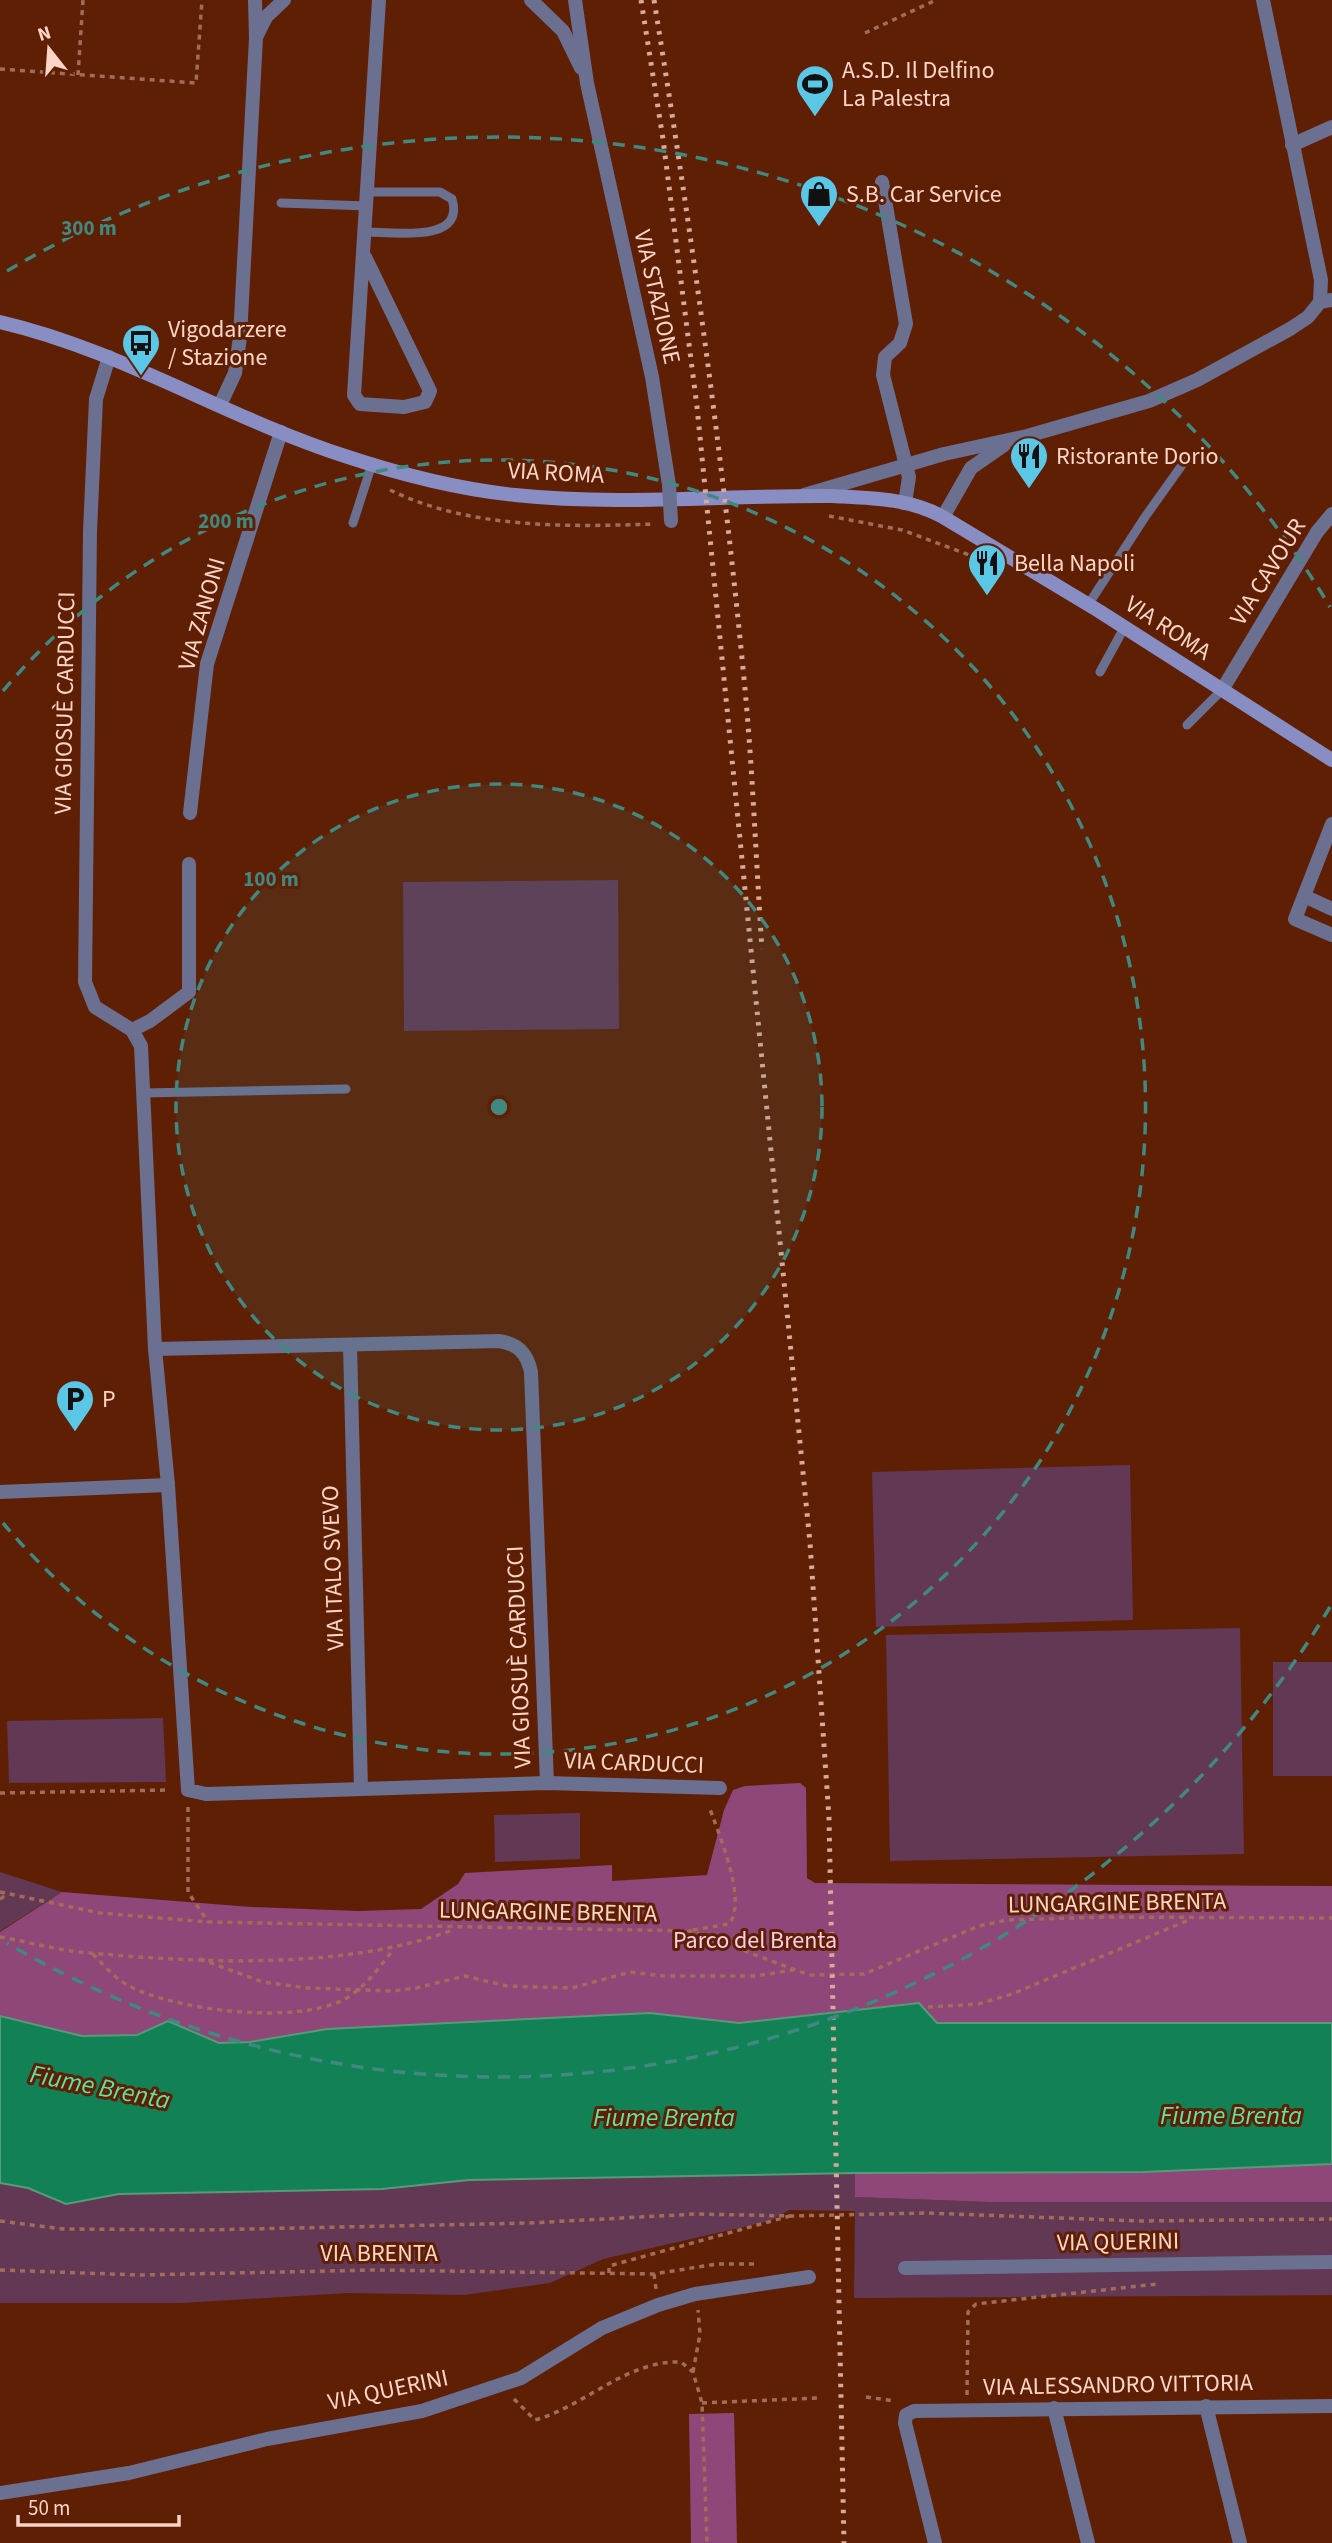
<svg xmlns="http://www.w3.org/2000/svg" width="1332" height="2543" font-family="'Source Sans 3',sans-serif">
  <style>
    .green { fill: #623855 }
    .forest { fill: #8f4679 }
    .water { fill: #128256; stroke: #589b78; stroke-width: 2 }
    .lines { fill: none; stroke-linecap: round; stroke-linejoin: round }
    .path { stroke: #a26d58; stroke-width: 3.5; stroke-dasharray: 5 5; stroke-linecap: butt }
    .service { stroke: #6b6f90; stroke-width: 9 }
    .minor { stroke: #6b6f90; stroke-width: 14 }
    .secondary { stroke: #888dc3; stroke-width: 14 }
    .rail { stroke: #d8aa99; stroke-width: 5; stroke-dasharray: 3.5 7; stroke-linecap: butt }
    .minor-bridge { stroke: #6b6f90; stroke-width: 14 }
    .ring { fill: none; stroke: #3f8980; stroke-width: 3.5; stroke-dasharray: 12 9 }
    .labels { text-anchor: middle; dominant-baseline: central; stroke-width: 6; stroke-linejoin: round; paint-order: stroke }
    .poi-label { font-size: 24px; fill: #fdd5c7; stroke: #5e1f05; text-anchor: start }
    .street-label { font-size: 24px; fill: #fdd5c7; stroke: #5e1f05 }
    .park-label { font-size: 24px; fill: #f8cee8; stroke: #5e1f05 }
    .water-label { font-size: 26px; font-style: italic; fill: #5fe2a4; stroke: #5e1f05 }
    .centre { fill: #3f8980; stroke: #5e1f05; stroke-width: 3.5 }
    .ring-label { font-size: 21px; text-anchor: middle; font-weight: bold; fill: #3f8980; stroke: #5e1f05; stroke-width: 6; stroke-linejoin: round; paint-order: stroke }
  </style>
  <rect width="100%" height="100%" fill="#5e1f05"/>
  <g class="green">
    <polygon points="618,880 619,1029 404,1031 403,882"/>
    <polygon points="1130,1465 1133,1620 876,1627 872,1472"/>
    <polygon points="1240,1628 1244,1854 890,1861 886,1635"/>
    <rect x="1273" y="1662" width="59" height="114"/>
    <polygon points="163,1718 166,1782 9,1783 7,1721"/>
    <polygon points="580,1813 580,1859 495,1862 494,1815"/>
    <polygon points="0,1872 62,1892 0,1931"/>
    <polygon points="855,2173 855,2197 988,2202 1332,2202 1332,2295 854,2298 855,2211 789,2210 770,2221 603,2259 550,2283 464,2295 348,2293 181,2303 0,2303 0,2183 28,2188 66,2204 119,2194 218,2190 382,2189 469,2180"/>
  </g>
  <g class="forest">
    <polygon points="800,1783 806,1788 807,1878 815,1883 1332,1886 1332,2023 937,2023 919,2003 739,2023 650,2013 327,2029 250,2042 219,2043 168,2021 137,2035 82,2036 0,2016 0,1932 62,1892 251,1907 358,1911 421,1909 458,1884 465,1873 612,1865 612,1881 707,1875 724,1810 733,1790 745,1786"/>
    <polygon points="1293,2164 1332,2164 1332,2202 988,2202 855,2197 855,2173 1143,2172"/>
    <polygon points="734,2413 737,2543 691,2543 689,2414"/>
  </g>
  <polygon class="water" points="919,2003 937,2023 1332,2023 1332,2164 1143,2172 855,2173 469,2180 382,2189 119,2194 66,2204 28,2188 0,2183 0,2016 82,2036 137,2035 168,2021 219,2043 250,2042 327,2029 650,2013 739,2023"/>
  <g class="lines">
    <g class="path">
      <polyline points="865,33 936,0"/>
      <polyline points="0,69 196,83 202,0"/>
      <polyline points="78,75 83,0"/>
      <path d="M390,490C470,529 567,527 654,524"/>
      <polyline points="829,516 902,530 969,555"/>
      <polyline points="0,1793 170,1790"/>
      <polyline points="188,1807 188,1892 208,1922"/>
      <polyline points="0,1892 100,1913 208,1922 691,1931 809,1975 864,1974 979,1926 1007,1920 1106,1917 1332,1918"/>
      <polyline points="0,1899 8,1894"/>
      <path d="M693,1930L729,1924C748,1900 718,1833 709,1806"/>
      <path d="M0,1937C30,1942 59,1951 89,1953C204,1963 344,1970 453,1930"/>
      <path d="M93,1954C103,1965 116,1979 129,1986C178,2011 296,2025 345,1999C366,1987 380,1966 394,1949"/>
      <polyline points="200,1959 263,1982 307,1988 393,1991 416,1988 465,1976 507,1986 572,1988 630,1972 664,1976 756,1976 793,1970"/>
      <polyline points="928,2007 978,2004 1012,1994 1189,1920"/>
      <polyline points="0,2221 63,2229 202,2230 529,2223 696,2214 792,2216 927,2213 1139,2221 1332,2219"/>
      <polyline points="0,2270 139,2275 375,2270 654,2274 717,2264 756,2264"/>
      <polyline points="609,2273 609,2266 790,2216"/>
      <polyline points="654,2274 656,2289"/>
      <polyline points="693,2372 700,2334 698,2310"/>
      <polyline points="967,2395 968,2312 976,2304 1157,2284"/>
      <polyline points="866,2397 895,2401"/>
      <path d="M514,2399L535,2420C585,2406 627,2360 681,2362L693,2372L702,2403L707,2543"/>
      <polyline points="702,2403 819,2398"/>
    </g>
    <g class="service">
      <polyline points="281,203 368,206"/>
      <path d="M366,232C392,232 466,244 452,199L440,192H369"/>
      <polyline points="353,523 372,464"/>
      <polyline points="1088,605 1145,517 1187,458"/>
      <polyline points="1100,672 1124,628"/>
      <polyline points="1187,725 1222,690"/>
      <polyline points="143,1093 346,1089"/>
    </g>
    <g class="minor">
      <polyline points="531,0 563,31 581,68"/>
      <polyline points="575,0 587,83 652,377 669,485"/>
      <polyline points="1263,0 1321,280 1320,302"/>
      <polyline points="256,37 266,17 284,0"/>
      <polyline points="1292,145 1332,127"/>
      <polyline points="882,182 906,324 900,343 885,357 883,375 909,477 905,503"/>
      <polyline points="365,257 430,391 425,402 404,407 360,404 354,395 379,0"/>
      <polyline points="109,357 96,399 90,531 85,982 95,1007 132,1030 141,1046 155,1349 168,1485 188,1790 206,1794 547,1783 720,1788"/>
      <polyline points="220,405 235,373 240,337 256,38 255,0"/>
      <polyline points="804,495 944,454 1027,436 1149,401 1197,380 1290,329 1308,317 1320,302 1332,300"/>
      <polyline points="943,517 971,468 1004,445"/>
      <polyline points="1222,690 1317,532 1332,514"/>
      <polyline points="190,813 207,664 281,432"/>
      <polyline points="1332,824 1295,919 1332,935"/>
      <polyline points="1304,896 1332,909"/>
      <polyline points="132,1030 150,1021 189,992 189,864"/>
      <polyline points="350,1345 361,1789"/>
      <path d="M155,1349L499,1341C518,1344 527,1353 531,1372L547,1783"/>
      <polyline points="0,1492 168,1485"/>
      <polyline points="905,2268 1332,2262"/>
      <polyline points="1206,2406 1240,2543"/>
      <polyline points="1054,2408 1088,2543"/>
      <polyline points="0,2493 129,2473 267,2439 422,2411 521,2378 602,2328 658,2305 695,2294 809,2277"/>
      <polyline points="935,2543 905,2423 906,2415 914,2411 1332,2406"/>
    </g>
    <path class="secondary" d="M0,322C121,350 227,418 345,456C399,474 457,489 515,495C619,506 727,495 832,496C870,498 909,498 943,517L1099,611L1332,760"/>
    <g class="rail">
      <polyline points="641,0 663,139 697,407 810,1543 829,1818 844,2543"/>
      <path d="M654,0C691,229 723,458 745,689C753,775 756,862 762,949"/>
    </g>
    <polyline class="minor-bridge" points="669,485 671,521"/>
  </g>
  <circle cx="499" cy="1107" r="323" fill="#3f8980" fill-opacity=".12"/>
  <g class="ring">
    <circle cx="499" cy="1107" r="323"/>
    <path d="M3 691A647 647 0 1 1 3 1523"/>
    <path d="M1330 1607A970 970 0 0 1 7 1943M7 271A970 970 0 0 1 1330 607"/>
  </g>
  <defs>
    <symbol id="stadium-pin" viewBox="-11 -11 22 30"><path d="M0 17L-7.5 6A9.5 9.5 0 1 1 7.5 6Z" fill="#5bc7e7" stroke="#5e1f05"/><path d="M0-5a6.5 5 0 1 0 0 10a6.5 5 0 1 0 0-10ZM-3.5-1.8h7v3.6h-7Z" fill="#111"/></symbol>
    <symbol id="shop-pin" viewBox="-11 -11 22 30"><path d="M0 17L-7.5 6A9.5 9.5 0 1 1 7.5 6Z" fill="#5bc7e7" stroke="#5e1f05"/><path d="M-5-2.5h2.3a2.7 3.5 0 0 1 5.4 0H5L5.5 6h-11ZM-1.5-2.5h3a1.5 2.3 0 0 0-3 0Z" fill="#111"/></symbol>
    <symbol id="bus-pin" viewBox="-11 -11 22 30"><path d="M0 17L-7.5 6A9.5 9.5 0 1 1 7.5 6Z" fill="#5bc7e7" stroke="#5e1f05"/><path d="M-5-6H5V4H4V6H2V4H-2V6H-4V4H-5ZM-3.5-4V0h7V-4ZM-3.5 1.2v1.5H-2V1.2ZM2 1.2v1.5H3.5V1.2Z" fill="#111"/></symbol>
    <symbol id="restaurant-pin" viewBox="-11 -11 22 30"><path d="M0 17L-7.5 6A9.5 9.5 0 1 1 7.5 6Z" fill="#5bc7e7" stroke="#5e1f05"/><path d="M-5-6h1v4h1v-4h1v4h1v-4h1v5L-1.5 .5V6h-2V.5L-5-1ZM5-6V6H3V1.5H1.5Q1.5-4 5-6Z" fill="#111"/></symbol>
    <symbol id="parking-pin" viewBox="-11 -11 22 30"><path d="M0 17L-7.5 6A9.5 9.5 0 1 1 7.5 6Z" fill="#5bc7e7" stroke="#5e1f05"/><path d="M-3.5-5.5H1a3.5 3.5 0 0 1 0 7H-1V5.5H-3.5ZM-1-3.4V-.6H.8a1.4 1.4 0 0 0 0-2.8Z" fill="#111"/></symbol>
  </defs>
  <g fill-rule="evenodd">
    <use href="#stadium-pin" x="793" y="62" width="44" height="60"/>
    <use href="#shop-pin" x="797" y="172" width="44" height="60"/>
    <use href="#bus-pin" x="119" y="321" width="44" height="60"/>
    <use href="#restaurant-pin" x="1007" y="434" width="44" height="60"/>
    <use href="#restaurant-pin" x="965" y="541" width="44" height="60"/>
    <use href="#parking-pin" x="53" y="1377" width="44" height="60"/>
  </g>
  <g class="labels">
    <g class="poi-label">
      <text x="842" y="70">A.S.D. Il Delfino<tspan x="842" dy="28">La Palestra</tspan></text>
      <text x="846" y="194">S.B. Car Service</text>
      <text x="168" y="329">Vigodarzere<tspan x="168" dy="28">/ Stazione</tspan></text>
      <text x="1056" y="456">Ristorante Dorio</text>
      <text x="1014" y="563">Bella Napoli</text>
      <text x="102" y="1399">P</text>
    </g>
    <g class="street-label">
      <text transform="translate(657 297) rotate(77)">VIA STAZIONE</text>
      <text transform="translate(556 473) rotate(3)">VIA ROMA</text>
      <text transform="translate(1268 572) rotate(-58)">VIA CAVOUR</text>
      <text transform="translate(202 614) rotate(-74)">VIA ZANONI</text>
      <text transform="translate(1168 628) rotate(33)">VIA ROMA</text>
      <text transform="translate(65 703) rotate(-89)">VIA GIOSUÈ CARDUCCI</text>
      <text transform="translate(333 1568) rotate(-92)">VIA ITALO SVEVO</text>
      <text transform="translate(519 1657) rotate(-92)">VIA GIOSUÈ CARDUCCI</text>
      <text transform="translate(634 1763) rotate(2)">VIA CARDUCCI</text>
      <text transform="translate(1117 1903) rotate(-1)">LUNGARGINE BRENTA</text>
      <text transform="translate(548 1912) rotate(1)">LUNGARGINE BRENTA</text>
      <text transform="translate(1118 2242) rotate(-1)">VIA QUERINI</text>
      <text x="379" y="2253">VIA BRENTA</text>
      <text transform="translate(1118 2385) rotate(-1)">VIA ALESSANDRO VITTORIA</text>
      <text transform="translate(388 2390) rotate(-12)">VIA QUERINI</text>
    </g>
    <g class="park-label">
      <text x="755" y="1940">Parco del Brenta</text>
    </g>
    <g class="water-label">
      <text transform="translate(100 2087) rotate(11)">Fiume Brenta</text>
      <text x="1231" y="2115">Fiume Brenta</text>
      <text x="664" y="2117">Fiume Brenta</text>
    </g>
  </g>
  <circle cx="499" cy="1107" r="10" class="centre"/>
  <g class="ring-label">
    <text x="89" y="235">300 m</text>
    <text x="226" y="528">200 m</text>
    <text x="271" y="886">100 m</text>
  </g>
  <g transform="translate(49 49) rotate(343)" stroke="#5e1f05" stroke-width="5" paint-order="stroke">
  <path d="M0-5L12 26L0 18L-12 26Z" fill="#fdd5c7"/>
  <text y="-10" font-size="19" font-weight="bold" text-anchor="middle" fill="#fdd5c7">N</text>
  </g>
  <path d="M18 2515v10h161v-10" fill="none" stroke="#fdd5c7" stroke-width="3.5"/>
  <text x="28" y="2515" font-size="21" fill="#fdd5c7" stroke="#5e1f05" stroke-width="5" paint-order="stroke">50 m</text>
</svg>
